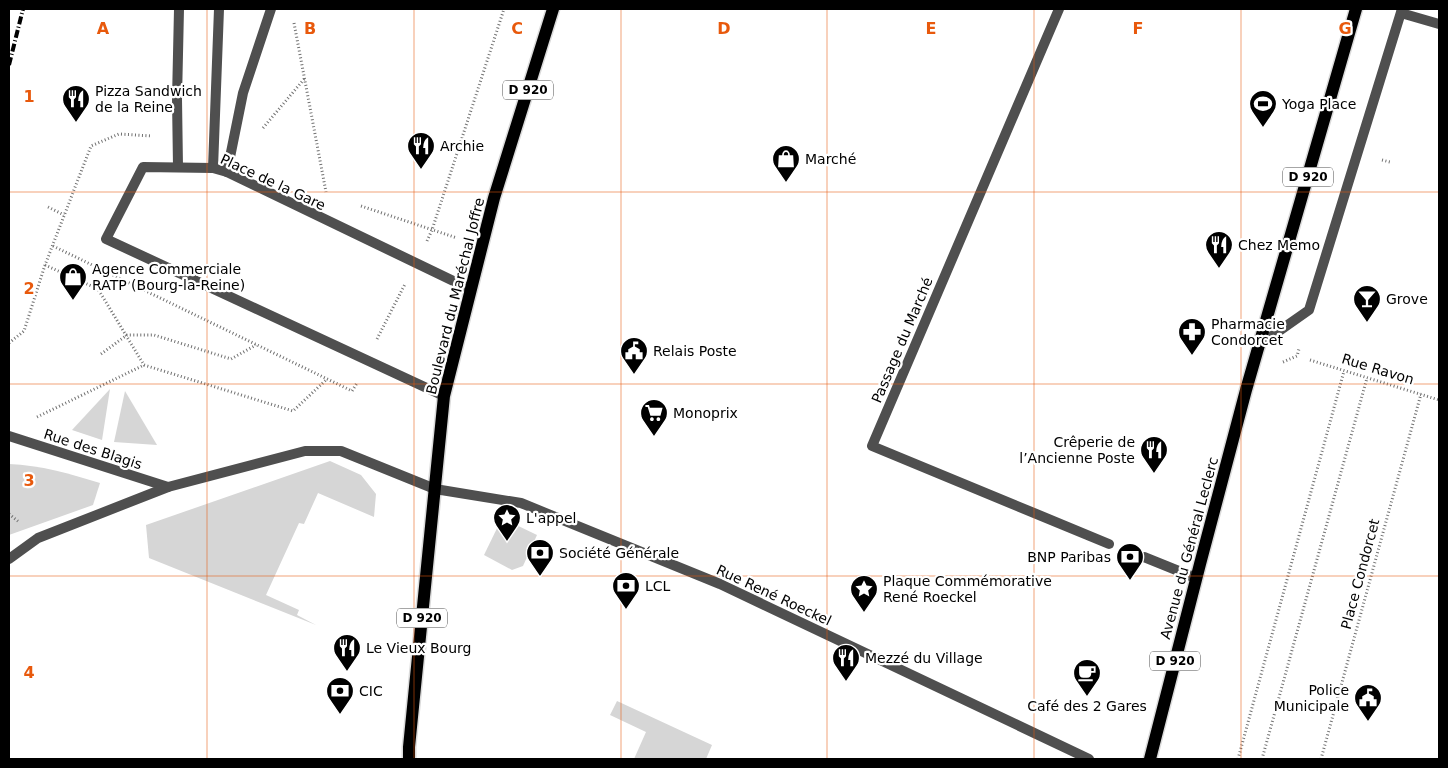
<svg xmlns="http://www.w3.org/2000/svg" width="1448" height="768" font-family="'DejaVu Sans',sans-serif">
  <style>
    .green { fill: #d6d6d6 }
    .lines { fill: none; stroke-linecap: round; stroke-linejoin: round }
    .primary-casing { stroke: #dbdbdb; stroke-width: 15 }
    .path { stroke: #717171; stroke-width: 3; stroke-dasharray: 1 2.5; stroke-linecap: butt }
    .lane { stroke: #4f4f4f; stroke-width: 10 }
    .street { stroke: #4f4f4f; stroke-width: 10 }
    .primary { stroke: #000; stroke-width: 12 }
    .rail { stroke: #000; stroke-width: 4; stroke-dasharray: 8 2.5 1 2.5; stroke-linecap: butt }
    .grid { fill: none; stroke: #e8590c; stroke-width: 1; stroke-opacity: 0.55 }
    .labels { text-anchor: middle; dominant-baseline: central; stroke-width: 4.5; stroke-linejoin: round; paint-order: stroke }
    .shield { fill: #fff; stroke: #4c4c4c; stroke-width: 1 }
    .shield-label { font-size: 12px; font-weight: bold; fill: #000 }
    .poi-label { font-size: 14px; fill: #000; stroke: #fff; text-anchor: start }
    .street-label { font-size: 14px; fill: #000; stroke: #fff }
    .grid-label { font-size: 16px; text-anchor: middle; font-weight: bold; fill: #e8590c; stroke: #fff; stroke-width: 4.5; stroke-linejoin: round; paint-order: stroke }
  </style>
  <rect width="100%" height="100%" fill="#fff"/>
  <g class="green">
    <polygon points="110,389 102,440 72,430"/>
    <polygon points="125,391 157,445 114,442"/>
    <polygon points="330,461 361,475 376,494 374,517 318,493 304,524 299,523 266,595 299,610 297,615 316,625 149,558 146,525"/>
    <path d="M9,464C40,465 71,474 100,483L93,505L9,535Z"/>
    <polygon points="502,518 537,535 523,566 512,570 484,555"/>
    <polygon points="617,701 712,745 706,759 634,759 646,732 610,715"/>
  </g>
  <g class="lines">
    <defs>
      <g id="primary">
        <polyline points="409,759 409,747 444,396 494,198 553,9"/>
        <polyline points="1150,759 1200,564 1246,390 1356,9"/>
      </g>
    </defs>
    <use href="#primary" class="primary-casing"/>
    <g class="path">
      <polyline points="294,23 326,192"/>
      <polyline points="263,128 305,78"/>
      <polyline points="1382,160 1390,162"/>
      <polyline points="361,206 457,238"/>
      <polyline points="48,207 64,215"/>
      <polyline points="427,241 432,230 504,9"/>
      <polyline points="53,246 352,391 357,383"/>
      <polyline points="45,265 98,289 144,365 293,411 327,379"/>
      <polyline points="377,339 405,284"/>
      <polyline points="9,343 24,331 45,265 91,146 119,134 152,136"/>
      <polyline points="101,354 127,335 154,335 231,359 256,345"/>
      <polyline points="1310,360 1439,400"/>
      <polyline points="1283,362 1297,356 1299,349"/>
      <polyline points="37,417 144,365"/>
      <polyline points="9,514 19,522"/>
      <polyline points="1238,759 1344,371"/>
      <polyline points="1262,759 1367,378"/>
      <polyline points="1321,759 1421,394"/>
    </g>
    <g class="lane">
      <polyline points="1059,9 872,446 1109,544"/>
      <polyline points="1401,13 1439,24"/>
      <polyline points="178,167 177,99 179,9"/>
      <polyline points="213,168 219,9"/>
      <polyline points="227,172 243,93 271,9"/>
      <polyline points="444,396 106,239 143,167 213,168 227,172 470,289"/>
      <polyline points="1144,557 1196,578"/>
    </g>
    <g class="street">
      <polyline points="1259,345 1309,310 1402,9"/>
      <polyline points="9,436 168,487"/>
      <polyline points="9,559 38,538 168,487 305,451 341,451 435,489 521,503 720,584 1089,759"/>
    </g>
    <use href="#primary" class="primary"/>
    <polyline class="rail" points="9,65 23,9"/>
  </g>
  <path class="grid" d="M207,9V759M414,9V759M621,9V759M827,9V759M1034,9V759M1241,9V759M9,192H1439M9,384H1439M9,576H1439"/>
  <defs>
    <symbol id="restaurant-pin" viewBox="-11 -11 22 30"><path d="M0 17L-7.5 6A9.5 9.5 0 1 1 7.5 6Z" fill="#000" stroke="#fff"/><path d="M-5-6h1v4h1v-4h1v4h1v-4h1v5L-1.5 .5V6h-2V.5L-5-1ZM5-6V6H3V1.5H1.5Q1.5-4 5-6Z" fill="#fff"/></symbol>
    <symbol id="stadium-pin" viewBox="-11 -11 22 30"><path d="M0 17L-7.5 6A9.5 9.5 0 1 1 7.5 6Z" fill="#000" stroke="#fff"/><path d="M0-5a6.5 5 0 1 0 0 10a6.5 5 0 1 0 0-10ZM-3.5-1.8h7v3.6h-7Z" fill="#fff"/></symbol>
    <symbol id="shop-pin" viewBox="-11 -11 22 30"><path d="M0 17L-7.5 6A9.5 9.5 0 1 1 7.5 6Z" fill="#000" stroke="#fff"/><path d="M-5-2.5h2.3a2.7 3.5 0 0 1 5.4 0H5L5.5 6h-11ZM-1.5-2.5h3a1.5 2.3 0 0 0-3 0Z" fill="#fff"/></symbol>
    <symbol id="bar-pin" viewBox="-11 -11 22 30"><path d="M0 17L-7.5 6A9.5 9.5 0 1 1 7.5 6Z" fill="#000" stroke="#fff"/><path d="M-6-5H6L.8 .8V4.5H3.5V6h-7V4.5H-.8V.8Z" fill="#fff"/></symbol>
    <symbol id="pharmacy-pin" viewBox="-11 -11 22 30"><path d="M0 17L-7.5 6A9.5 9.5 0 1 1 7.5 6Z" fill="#000" stroke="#fff"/><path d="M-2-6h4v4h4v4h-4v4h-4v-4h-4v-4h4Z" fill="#fff"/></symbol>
    <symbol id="civic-pin" viewBox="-11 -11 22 30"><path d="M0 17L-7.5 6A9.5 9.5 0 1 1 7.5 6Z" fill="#000" stroke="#fff"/><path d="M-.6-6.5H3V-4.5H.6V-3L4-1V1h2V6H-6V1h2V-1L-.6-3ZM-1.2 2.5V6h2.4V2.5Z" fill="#fff"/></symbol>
    <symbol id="supermarket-pin" viewBox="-11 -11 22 30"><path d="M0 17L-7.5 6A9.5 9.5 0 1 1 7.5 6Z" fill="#000" stroke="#fff"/><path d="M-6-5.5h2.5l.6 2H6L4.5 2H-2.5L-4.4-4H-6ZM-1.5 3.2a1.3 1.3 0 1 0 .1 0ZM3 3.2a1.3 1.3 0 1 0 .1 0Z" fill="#fff"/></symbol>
    <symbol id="sight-pin" viewBox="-11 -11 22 30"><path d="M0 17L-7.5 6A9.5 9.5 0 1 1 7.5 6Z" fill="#000" stroke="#fff"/><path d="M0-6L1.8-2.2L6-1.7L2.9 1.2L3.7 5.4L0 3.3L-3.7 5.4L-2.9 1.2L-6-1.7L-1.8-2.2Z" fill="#fff"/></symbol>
    <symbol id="bank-pin" viewBox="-11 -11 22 30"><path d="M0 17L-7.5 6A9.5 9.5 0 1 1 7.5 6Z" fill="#000" stroke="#fff"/><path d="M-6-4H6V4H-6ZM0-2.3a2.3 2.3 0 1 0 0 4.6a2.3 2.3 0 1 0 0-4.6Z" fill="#fff"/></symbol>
    <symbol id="cafe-pin" viewBox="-11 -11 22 30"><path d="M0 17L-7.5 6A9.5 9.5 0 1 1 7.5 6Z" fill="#000" stroke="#fff"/><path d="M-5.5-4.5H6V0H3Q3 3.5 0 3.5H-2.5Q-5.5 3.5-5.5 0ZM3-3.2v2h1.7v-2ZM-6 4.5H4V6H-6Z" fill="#fff"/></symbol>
  </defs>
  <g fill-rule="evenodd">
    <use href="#restaurant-pin" x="60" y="83" width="32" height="43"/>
    <use href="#stadium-pin" x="1247" y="88" width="32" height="43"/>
    <use href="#restaurant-pin" x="405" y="130" width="32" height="43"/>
    <use href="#shop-pin" x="770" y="143" width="32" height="43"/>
    <use href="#restaurant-pin" x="1203" y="229" width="32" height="43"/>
    <use href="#shop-pin" x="57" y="261" width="32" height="43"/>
    <use href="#bar-pin" x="1351" y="283" width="32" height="43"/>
    <use href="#pharmacy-pin" x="1176" y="316" width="32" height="43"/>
    <use href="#civic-pin" x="618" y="335" width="32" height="43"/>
    <use href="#supermarket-pin" x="638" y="397" width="32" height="43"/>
    <use href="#restaurant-pin" x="1138" y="434" width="32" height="43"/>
    <use href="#sight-pin" x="491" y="502" width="32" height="43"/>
    <use href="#bank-pin" x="524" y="537" width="32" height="43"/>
    <use href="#bank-pin" x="1114" y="541" width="32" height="43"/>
    <use href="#bank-pin" x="610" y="570" width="32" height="43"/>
    <use href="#sight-pin" x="848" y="573" width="32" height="43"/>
    <use href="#restaurant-pin" x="331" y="632" width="32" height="43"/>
    <use href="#restaurant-pin" x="830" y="642" width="32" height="43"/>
    <use href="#cafe-pin" x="1071" y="657" width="32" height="43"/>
    <use href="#bank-pin" x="324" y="675" width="32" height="43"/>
    <use href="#civic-pin" x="1352" y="682" width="32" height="43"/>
  </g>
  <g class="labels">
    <g class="shield">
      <rect x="503" y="80.5" width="50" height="19" rx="4"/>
      <rect x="1283" y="167.5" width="50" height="19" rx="4"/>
      <rect x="397" y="608.5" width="50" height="19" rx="4"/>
      <rect x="1150" y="651.5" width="50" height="19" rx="4"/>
    </g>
    <g class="shield-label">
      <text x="528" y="90">D 920</text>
      <text x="1308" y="177">D 920</text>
      <text x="422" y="618">D 920</text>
      <text x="1175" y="661">D 920</text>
    </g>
    <g class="poi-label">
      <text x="95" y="91">Pizza Sandwich<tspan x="95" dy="16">de la Reine</tspan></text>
      <text x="1282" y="104">Yoga Place</text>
      <text x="440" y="146">Archie</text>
      <text x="805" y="159">Marché</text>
      <text x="1238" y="245">Chez Memo</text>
      <text x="92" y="269">Agence Commerciale<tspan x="92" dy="16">RATP (Bourg-la-Reine)</tspan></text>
      <text x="1386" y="299">Grove</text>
      <text x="1211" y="324">Pharmacie<tspan x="1211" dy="16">Condorcet</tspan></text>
      <text x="653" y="351">Relais Poste</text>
      <text x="673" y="413">Monoprix</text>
      <text x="1135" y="442" text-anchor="end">Crêperie de<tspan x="1135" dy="16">l’Ancienne Poste</tspan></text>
      <text x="526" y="518">L'appel</text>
      <text x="559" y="553">Société Générale</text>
      <text x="1111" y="557" text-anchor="end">BNP Paribas</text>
      <text x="883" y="581">Plaque Commémorative<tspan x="883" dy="16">René Roeckel</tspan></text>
      <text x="645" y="586">LCL</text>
      <text x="366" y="648">Le Vieux Bourg</text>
      <text x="865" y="658">Mezzé du Village</text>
      <text x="1349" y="690" text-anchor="end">Police<tspan x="1349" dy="16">Municipale</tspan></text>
      <text x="359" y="691">CIC</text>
      <text x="1087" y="706" text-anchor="middle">Café des 2 Gares</text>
    </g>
    <g class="street-label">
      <text transform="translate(273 182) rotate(25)">Place de la Gare</text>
      <text transform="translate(455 296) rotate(-76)">Boulevard du Maréchal Joffre</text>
      <text transform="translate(902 340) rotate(-67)">Passage du Marché</text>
      <text transform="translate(1378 369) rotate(17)">Rue Ravon</text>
      <text transform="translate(93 449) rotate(18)">Rue des Blagis</text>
      <text transform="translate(1189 548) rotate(-75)">Avenue du Général Leclerc</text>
      <text transform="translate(1360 574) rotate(-75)">Place Condorcet</text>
      <text transform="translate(774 595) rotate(25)">Rue René Roeckel</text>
    </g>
  </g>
  <g class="grid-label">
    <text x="103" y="34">A</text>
    <text x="310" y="34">B</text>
    <text x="517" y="34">C</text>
    <text x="724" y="34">D</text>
    <text x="931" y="34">E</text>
    <text x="1138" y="34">F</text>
    <text x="1345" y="34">G</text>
    <text x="29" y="102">1</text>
    <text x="29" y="294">2</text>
    <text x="29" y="486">3</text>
    <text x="29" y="678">4</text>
  </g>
  <rect width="1448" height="768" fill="none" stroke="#000000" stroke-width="20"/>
</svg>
